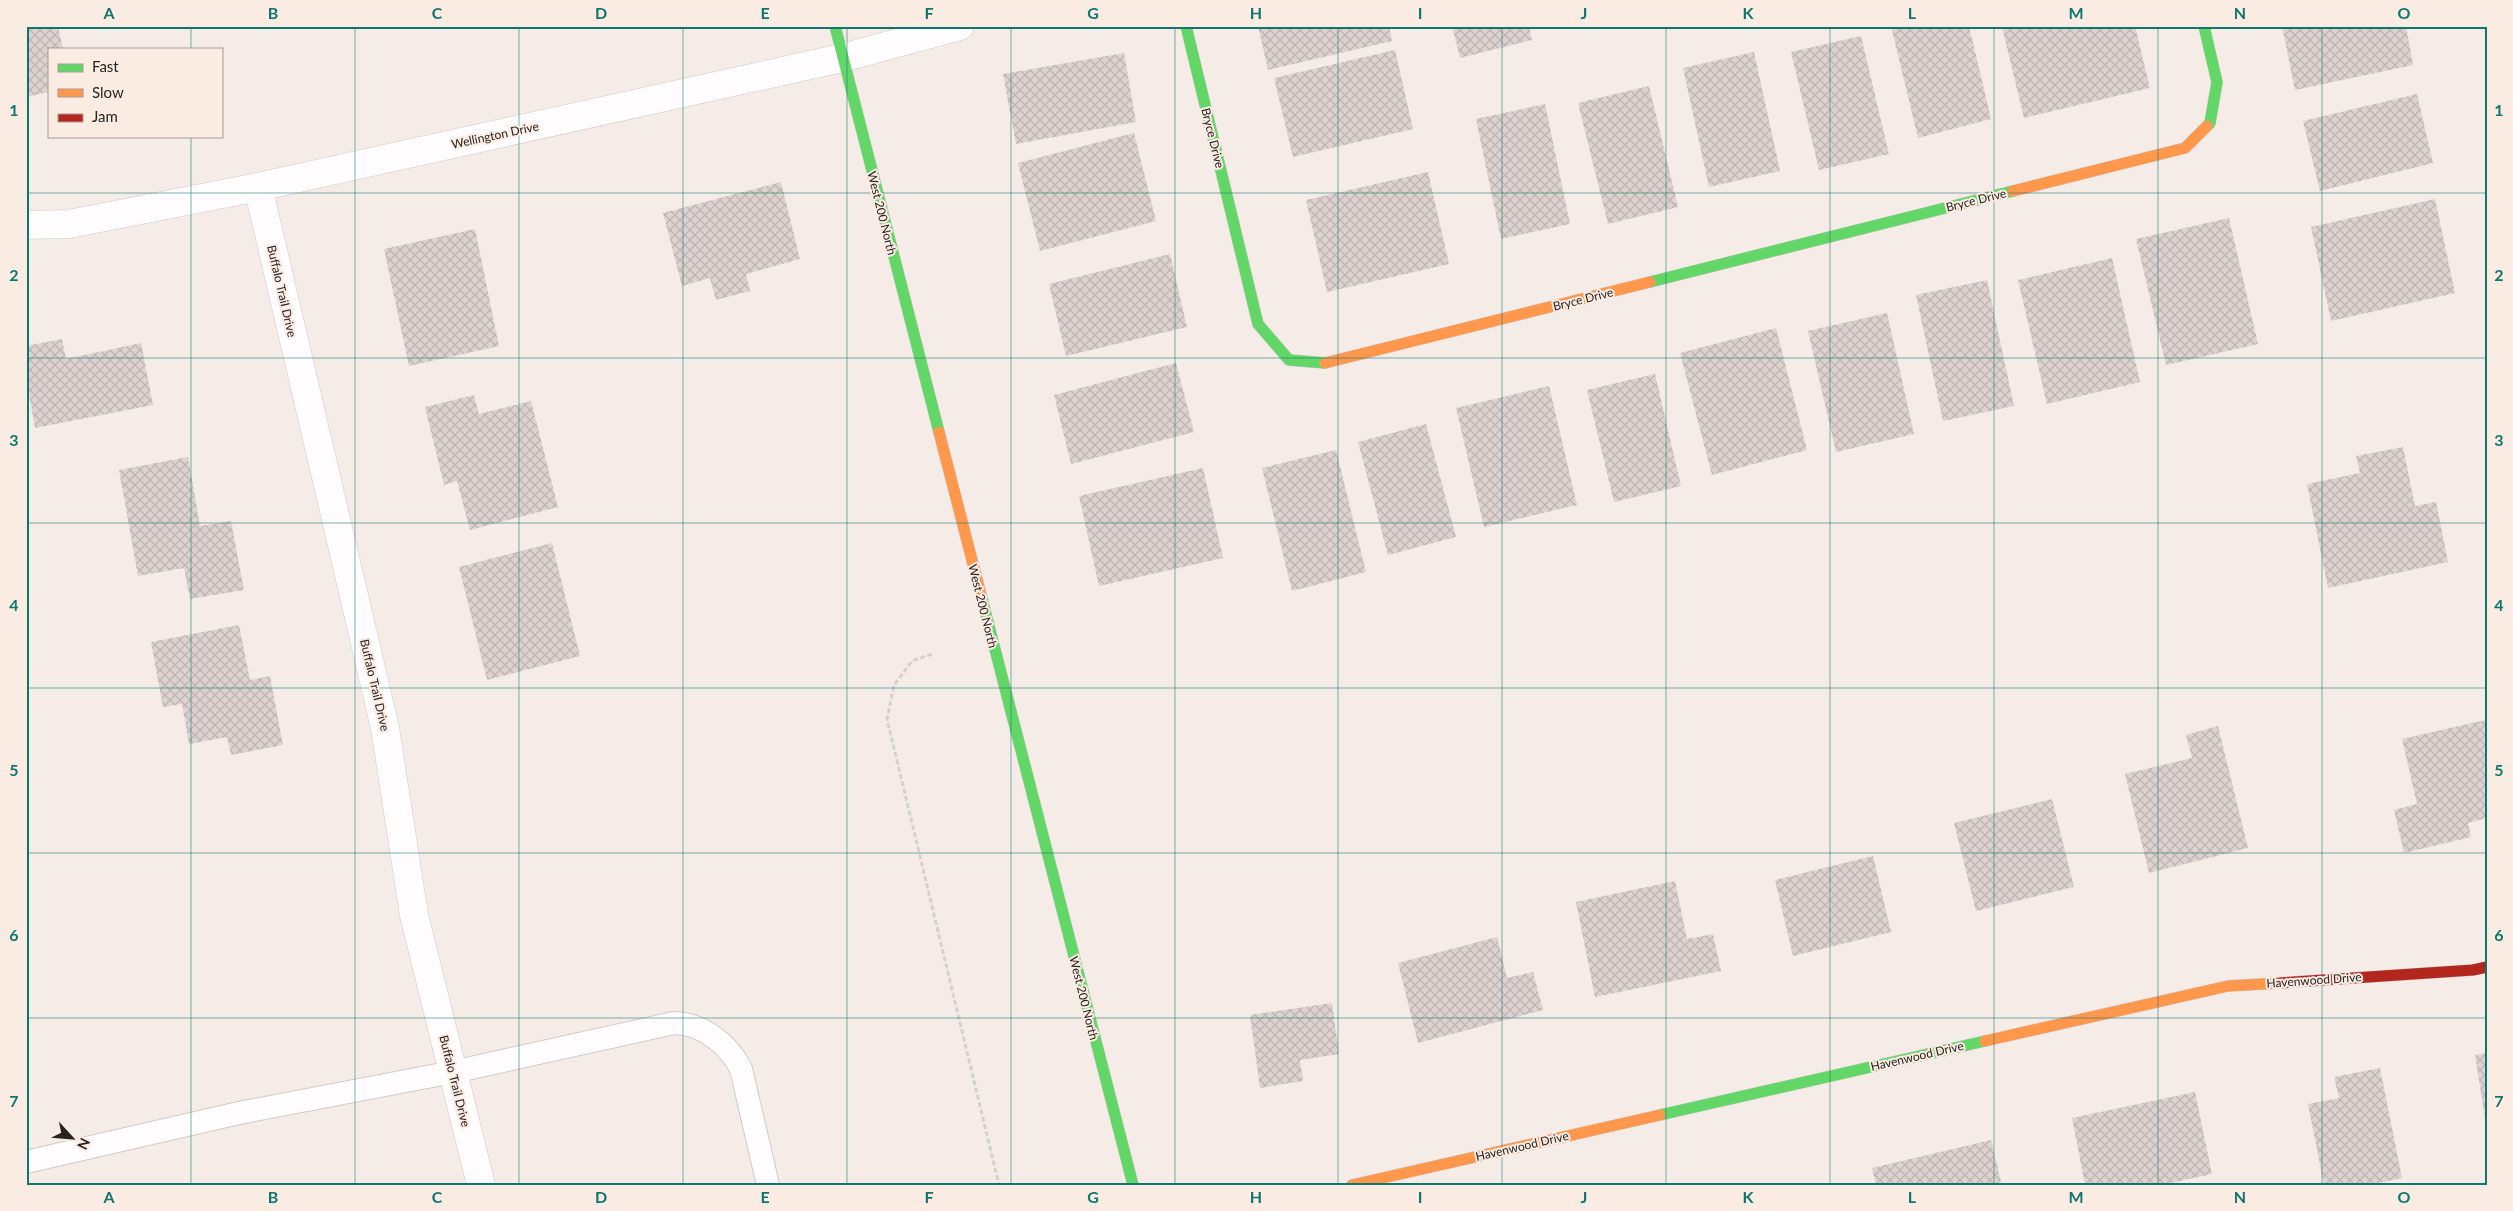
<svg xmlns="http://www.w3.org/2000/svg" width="2513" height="1211" font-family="Lato,sans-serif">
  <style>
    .building { fill: url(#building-cross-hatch) }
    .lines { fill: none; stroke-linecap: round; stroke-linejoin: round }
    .lane-casing { stroke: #d1cac7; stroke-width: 24 }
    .street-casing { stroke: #d1cac7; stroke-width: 29 }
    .fast-casing { stroke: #d1cac7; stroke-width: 12 }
    .slow-casing { stroke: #d1cac7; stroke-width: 12 }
    .jam-casing { stroke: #d1cac7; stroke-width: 12 }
    .path { stroke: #d4d1cf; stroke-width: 3; stroke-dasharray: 5 2.5; stroke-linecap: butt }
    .lane { stroke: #fefcfc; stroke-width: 22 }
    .street { stroke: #fefcfc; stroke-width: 28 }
    .fast { stroke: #63d668; stroke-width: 11 }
    .slow { stroke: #ff974d; stroke-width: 11 }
    .jam { stroke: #b3261e; stroke-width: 11 }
    .grid { fill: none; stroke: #0f766e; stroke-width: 1; stroke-opacity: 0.55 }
    .labels { text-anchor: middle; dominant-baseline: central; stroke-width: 4; stroke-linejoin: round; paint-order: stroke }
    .street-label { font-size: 12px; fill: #292320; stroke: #faebe3 }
    .neatline { fill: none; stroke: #0f766e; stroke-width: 2 }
    .grid-label { font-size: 16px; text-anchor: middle; font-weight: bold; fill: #0f766e }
  </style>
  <defs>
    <pattern id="building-cross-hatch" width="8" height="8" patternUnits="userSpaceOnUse" patternTransform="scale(1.25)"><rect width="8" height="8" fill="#ddd2cf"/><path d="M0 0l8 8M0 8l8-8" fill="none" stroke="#beb4b1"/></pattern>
  </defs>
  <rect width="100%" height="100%" fill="#f5ece8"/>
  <g class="building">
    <polygon points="26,26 58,26 63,49 49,49 49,92 26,97"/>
    <polygon points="1258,26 1389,26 1392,41 1268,70"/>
    <polygon points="1452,26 1529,26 1532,40 1460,58"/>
    <polygon points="1891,26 1969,26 1991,119 1918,138"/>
    <polygon points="2135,26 2150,88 2024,118 2002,27"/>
    <polygon points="2282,26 2406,26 2413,65 2295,90"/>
    <polygon points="1861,36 1889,154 1819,170 1791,52"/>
    <polygon points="1395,50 1413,129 1293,157 1274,78"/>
    <polygon points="1754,52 1780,171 1709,187 1683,68"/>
    <polygon points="1124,53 1136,122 1016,144 1003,74"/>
    <polygon points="1649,86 1678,207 1608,224 1578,103"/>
    <polygon points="2417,94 2433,163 2320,191 2303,121"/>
    <polygon points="1545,104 1570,224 1501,239 1476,119"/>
    <polygon points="1134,133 1156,221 1040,251 1018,163"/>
    <polygon points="1428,172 1449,264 1327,292 1306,200"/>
    <polygon points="781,182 800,259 746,274 750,291 716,300 710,278 682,286 663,213"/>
    <polygon points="2435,199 2455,293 2331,321 2311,227"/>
    <polygon points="2229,218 2258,344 2166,365 2136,239"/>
    <polygon points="475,229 499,346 409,366 384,249"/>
    <polygon points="1170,254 1187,327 1066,356 1049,284"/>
    <polygon points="2112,258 2140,382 2047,404 2018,280"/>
    <polygon points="1987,280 2014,406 1943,421 1916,295"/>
    <polygon points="1887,313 1914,434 1836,452 1808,331"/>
    <polygon points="1776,328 1807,450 1712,475 1680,353"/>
    <polygon points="62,339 66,359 141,343 153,405 35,428 30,399 26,400 26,346"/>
    <polygon points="1176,363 1194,432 1071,464 1054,395"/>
    <polygon points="1655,374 1681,486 1614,502 1587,390"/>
    <polygon points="1549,386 1577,505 1484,527 1456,408"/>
    <polygon points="474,395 479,414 531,401 558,507 470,530 457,481 444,485 425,407"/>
    <polygon points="1426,424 1456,537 1388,555 1358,442"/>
    <polygon points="2403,447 2415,506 2436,502 2448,562 2328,588 2307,484 2360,473 2356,456"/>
    <polygon points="1336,450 1366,572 1292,591 1262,468"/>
    <polygon points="188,457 200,526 231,521 244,590 190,599 184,568 138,576 119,470"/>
    <polygon points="1203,468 1223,558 1099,586 1079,496"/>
    <polygon points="552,543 580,656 487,680 459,567"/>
    <polygon points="239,625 250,680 270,676 283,745 231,755 227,737 189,744 182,704 163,707 151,642"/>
    <polygon points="2485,720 2487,729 2487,818 2468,823 2471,837 2404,853 2394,810 2417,804 2402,739"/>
    <polygon points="2218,726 2248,848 2149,873 2125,774 2192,758 2186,735"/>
    <polygon points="2052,799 2074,887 1976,911 1954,823"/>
    <polygon points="1873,856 1891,932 1793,956 1775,880"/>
    <polygon points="1675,881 1687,939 1713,934 1721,971 1595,997 1576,902"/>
    <polygon points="1497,937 1507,978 1533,972 1543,1010 1418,1043 1398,963"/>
    <polygon points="1332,1003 1339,1054 1300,1060 1303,1081 1260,1088 1250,1015"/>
    <polygon points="2487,1053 2487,1125 2486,1125 2475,1055"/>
    <polygon points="2380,1068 2402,1178 2370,1185 2324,1185 2308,1104 2339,1098 2334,1077"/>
    <polygon points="2195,1092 2212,1174 2161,1185 2085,1185 2072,1118"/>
    <polygon points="1991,1140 2001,1182 1989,1185 1876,1185 1872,1168"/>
  </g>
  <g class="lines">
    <defs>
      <path id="lane" d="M26,1162L239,1113L453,1072L674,1023C702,1023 729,1045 741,1069L768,1185"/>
      <g id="street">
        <polyline points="258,187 385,728 414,915 481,1185"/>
        <polyline points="26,225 69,224 258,187 842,58 960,26"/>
      </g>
      <g id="fast">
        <polyline points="835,26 939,432"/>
        <polyline points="1186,26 1258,324 1289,360 1325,363"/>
        <polyline points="2204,26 2217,82 2210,123 2207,126"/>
        <polyline points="1650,282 2013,191"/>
        <polyline points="981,595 1133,1185"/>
        <polyline points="1660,1115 1985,1041"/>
      </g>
      <g id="slow">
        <polyline points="2013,191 2185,148 2207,126"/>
        <polyline points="1325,363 1650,282"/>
        <polyline points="939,432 981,595"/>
        <polyline points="1985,1041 2228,986 2280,983"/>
        <polyline points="1352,1185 1660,1115"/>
      </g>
      <polyline id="jam" points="2280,983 2473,970 2487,967"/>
    </defs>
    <use href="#lane" class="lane-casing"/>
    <use href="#street" class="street-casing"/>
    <use href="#fast" class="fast-casing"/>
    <use href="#slow" class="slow-casing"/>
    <use href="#jam" class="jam-casing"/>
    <polyline class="path" points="932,654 912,661 894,685 887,719 999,1185"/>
    <use href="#lane" class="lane"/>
    <use href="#street" class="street"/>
    <use href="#fast" class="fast"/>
    <use href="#slow" class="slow"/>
    <use href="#jam" class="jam"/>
  </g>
  <path class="grid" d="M191,26V49M355,26V1185M519,26V1185M683,26V1185M847,26V1185M1011,26V1185M1175,26V1185M1338,26V1185M1502,26V1185M1666,26V1185M1830,26V1185M1994,26V1185M2158,26V1185M2322,26V1185M191,136V1185M26,193H2487M26,358H2487M26,523H2487M26,688H2487M26,853H2487M26,1018H2487"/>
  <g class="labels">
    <g class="street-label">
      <text transform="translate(495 135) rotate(-12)">Wellington Drive</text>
      <text transform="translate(1213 138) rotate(76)">Bryce Drive</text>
      <text transform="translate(1976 200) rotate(-14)">Bryce Drive</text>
      <text transform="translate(882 213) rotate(76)">West 200 North</text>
      <text transform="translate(282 291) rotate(77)">Buffalo Trail Drive</text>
      <text transform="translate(1583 299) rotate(-14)">Bryce Drive</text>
      <text transform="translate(983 606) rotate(76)">West 200 North</text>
      <text transform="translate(375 685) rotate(77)">Buffalo Trail Drive</text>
      <text transform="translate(2314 980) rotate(-4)">Havenwood Drive</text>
      <text transform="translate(1084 998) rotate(76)">West 200 North</text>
      <text transform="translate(1917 1056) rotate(-13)">Havenwood Drive</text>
      <text transform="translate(455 1081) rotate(76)">Buffalo Trail Drive</text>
      <text transform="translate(1522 1146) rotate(-13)">Havenwood Drive</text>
    </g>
  </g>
  <rect width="2513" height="1211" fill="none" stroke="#faebe3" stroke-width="55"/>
  <rect x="48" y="48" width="175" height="90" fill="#faebe3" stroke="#a69b95"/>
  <rect x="58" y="64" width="25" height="8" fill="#63d668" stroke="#a69b95"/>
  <text x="92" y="72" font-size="15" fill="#292320">Fast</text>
  <rect x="58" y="89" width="25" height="8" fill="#ff974d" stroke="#a69b95"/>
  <text x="92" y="98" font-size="15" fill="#292320">Slow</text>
  <rect x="58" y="114" width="25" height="8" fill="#b3261e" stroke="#a69b95"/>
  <text x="92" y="122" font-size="15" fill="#292320">Jam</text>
  <g transform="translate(72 1138) rotate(116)" stroke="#faebe3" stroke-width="4" paint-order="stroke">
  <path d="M0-4L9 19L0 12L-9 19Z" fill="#292320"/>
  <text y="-8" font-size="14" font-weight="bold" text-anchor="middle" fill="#292320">N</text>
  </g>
  <rect x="28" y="28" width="2458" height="1156" class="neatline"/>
  <g class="grid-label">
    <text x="109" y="19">A</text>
    <text x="273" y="19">B</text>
    <text x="437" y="19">C</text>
    <text x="601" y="19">D</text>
    <text x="765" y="19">E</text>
    <text x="929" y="19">F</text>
    <text x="1093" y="19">G</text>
    <text x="1256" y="19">H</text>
    <text x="1420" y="19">I</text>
    <text x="1584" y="19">J</text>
    <text x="1748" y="19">K</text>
    <text x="1912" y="19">L</text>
    <text x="2076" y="19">M</text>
    <text x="2240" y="19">N</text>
    <text x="2404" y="19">O</text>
    <text x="14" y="116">1</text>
    <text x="2499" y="116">1</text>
    <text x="14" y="281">2</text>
    <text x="2499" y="281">2</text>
    <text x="14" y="446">3</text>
    <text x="2499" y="446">3</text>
    <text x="14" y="611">4</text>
    <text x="2499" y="611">4</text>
    <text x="14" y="776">5</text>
    <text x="2499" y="776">5</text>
    <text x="14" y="941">6</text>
    <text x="2499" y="941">6</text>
    <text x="14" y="1107">7</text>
    <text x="2499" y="1107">7</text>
    <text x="109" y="1203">A</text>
    <text x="273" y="1203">B</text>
    <text x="437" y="1203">C</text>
    <text x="601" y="1203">D</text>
    <text x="765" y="1203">E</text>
    <text x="929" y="1203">F</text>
    <text x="1093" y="1203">G</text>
    <text x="1256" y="1203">H</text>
    <text x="1420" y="1203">I</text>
    <text x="1584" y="1203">J</text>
    <text x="1748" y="1203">K</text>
    <text x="1912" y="1203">L</text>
    <text x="2076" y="1203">M</text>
    <text x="2240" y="1203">N</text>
    <text x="2404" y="1203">O</text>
  </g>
</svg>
